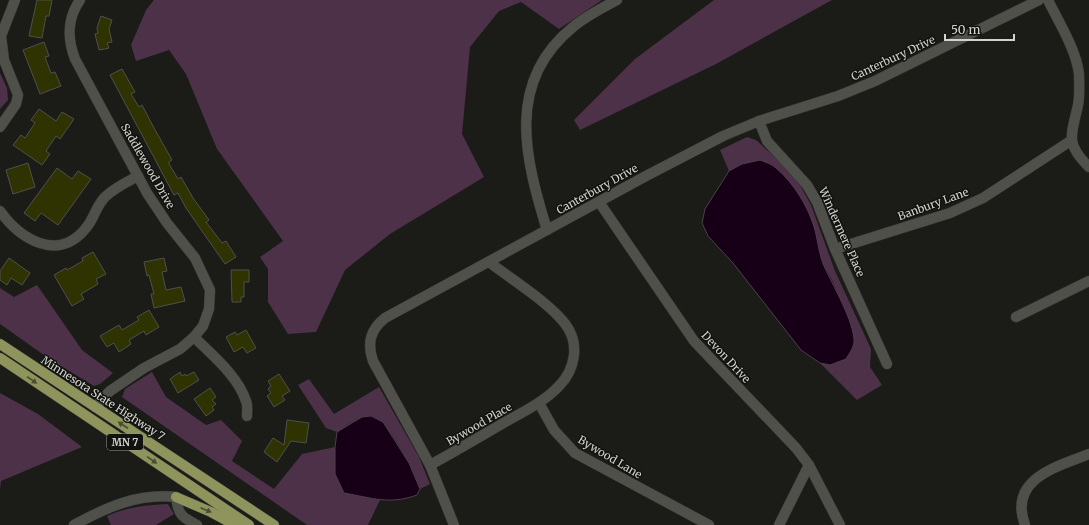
<svg xmlns="http://www.w3.org/2000/svg" width="1089" height="525" font-family="Merriweather,serif">
  <style>
    .green { fill: #4c3149 }
    .water { fill: #170017; stroke: #4f3f4e }
    .building { fill: #2f3302; stroke: #4f504a }
    .lines { fill: none; stroke-linecap: round; stroke-linejoin: round }
    .minor-casing { stroke: #373735; stroke-width: 11 }
    .primary-casing { stroke: #373735; stroke-width: 11 }
    .minor { stroke: #4f504a; stroke-width: 10 }
    .primary { stroke: #8e945c; stroke-width: 10 }
    .oneway { fill: #4a4d31 }
    .labels { text-anchor: middle; dominant-baseline: central; stroke-width: 3; stroke-linejoin: round; paint-order: stroke }
    .shield { fill: #12130e; stroke: #989996; stroke-width: 1 }
    .shield-label { font-size: 10px; font-weight: bold; fill: #d2d3d0 }
    .street-label { font-size: 11px; fill: #d2d3d0; stroke: #12130e }
  </style>
  <rect width="100%" height="100%" fill="#1b1c17"/>
  <g class="green">
    <polygon points="154,0 602,0 559,29 521,2 499,11 470,47 462,134 484,177 390,234 345,270 316,332 288,334 268,302 268,269 260,257 283,241 217,149 186,74 169,50 136,61 131,45 146,10"/>
    <polygon points="714,0 832,0 716,64 580,130 574,120 635,59"/>
    <polygon points="0,73 7,88 8,100 0,109"/>
    <polygon points="747,137 756,140 779,161 800,185 811,205 835,271 871,349 870,367 882,385 857,400 820,363 830,365 851,325 832,280 824,266 819,252 815,230 808,211 797,193 791,186 742,164 729,171 720,150"/>
    <polygon points="37,285 82,350 113,373 100,384 94,386 51,360 0,324 0,288 14,297"/>
    <polygon points="152,372 166,397 206,425 221,420 242,441 232,461 274,489 302,454 335,447 335,474 344,493 380,500 368,525 307,525 122,397 125,389"/>
    <path d="M309,379L334,414L379,387L419,457L430,484L420,489C413,472 389,418 370,416C359,415 346,427 337,432L326,428L298,385Z"/>
    <polygon points="0,393 38,414 82,447 1,481 0,490"/>
    <path d="M168,504L174,514L156,525H111L107,516C127,507 146,505 168,504Z"/>
  </g>
  <g class="water">
    <path d="M760,160C765,162 772,164 776,168C794,183 809,208 815,230C818,242 819,254 824,266C832,284 855,323 854,342C854,347 849,354 846,359L830,365L820,363L801,350L733,263L708,236L702,223L705,209L729,171L742,164Z"/>
    <path d="M371,416L383,422L409,463L420,489L417,495C389,505 373,498 344,493L335,474V447L337,432L362,417Z"/>
  </g>
  <g class="building">
    <polygon points="37,0 52,0 49,16 46,16 42,38 29,36"/>
    <polygon points="101,16 112,20 109,29 112,42 107,43 109,48 99,50 95,34 98,33 97,28"/>
    <polygon points="44,42 49,56 45,57 51,73 55,72 61,86 40,94 23,50"/>
    <polygon points="122,69 135,92 131,94 139,107 142,105 154,128 172,160 169,162 169,164 178,179 181,177 193,198 209,220 206,222 222,243 226,241 236,257 225,264 186,208 178,193 174,195 110,75"/>
    <polygon points="39,109 56,121 62,112 74,119 60,139 56,136 46,151 50,154 42,165 13,145 21,135 25,138 35,123 31,120"/>
    <polygon points="28,163 35,187 13,194 6,170"/>
    <polygon points="57,168 72,179 78,171 91,179 58,225 41,213 35,221 24,213"/>
    <polygon points="93,252 106,274 96,279 98,284 81,294 84,299 72,306 54,275 66,268 67,270 83,261 82,258"/>
    <polygon points="9,258 30,273 22,285 11,278 7,285 0,280 0,271"/>
    <polygon points="164,258 167,271 162,272 166,290 181,287 185,301 154,308 151,294 154,294 149,275 147,276 144,262"/>
    <polygon points="231,270 249,270 249,282 244,282 244,297 241,297 241,302 232,302"/>
    <polygon points="149,310 159,327 146,335 144,331 129,340 131,344 119,352 114,343 107,347 100,336 119,325 122,330 139,320 137,317"/>
    <polygon points="246,330 256,348 247,353 243,347 234,352 226,337 235,332 237,335"/>
    <polygon points="180,372 182,376 185,374 186,376 194,372 199,380 178,393 170,379"/>
    <polygon points="279,374 290,391 282,396 285,400 274,407 267,396 271,393 268,389 271,386 268,381"/>
    <polygon points="210,388 216,397 212,400 216,404 212,407 214,410 206,416 194,399"/>
    <polygon points="287,420 309,423 306,443 291,441 277,462 264,452 273,438 284,445"/>
  </g>
  <g class="lines">
    <defs>
      <g id="minor">
        <path d="M80,0C67,19 67,38 75,59L147,193L167,223L195,258L210,290L209,309L203,326L194,337L180,349L144,368L110,391L95,407"/>
        <path d="M1048,0C1059,23 1076,49 1079,74C1079,83 1080,96 1078,105C1072,134 1064,143 1089,167"/>
        <polyline points="759,121 767,141 807,185 817,202 835,249 887,364"/>
        <polyline points="0,127 16,104 18,95 4,60 1,36 15,0"/>
        <polyline points="599,202 694,341 796,448 809,465 840,525"/>
        <path d="M0,211C20,239 58,263 86,228C94,219 96,206 105,197C114,188 127,182 138,176"/>
        <path d="M547,230C525,158 505,82 573,27C586,16 602,8 617,0"/>
        <polyline points="835,249 950,213 983,198 1072,140"/>
        <polyline points="1016,317 1089,281"/>
        <path d="M194,337C212,355 238,376 246,401C248,405 247,411 247,416"/>
        <polyline points="539,403 554,430 575,453 709,525"/>
        <path d="M430,465C456,451 481,436 507,421C525,411 545,401 559,386C575,370 580,344 566,325C550,303 511,279 489,262"/>
        <path d="M74,525C107,507 138,493 176,497C178,515 182,517 197,525"/>
        <path d="M454,525L430,465L373,361C367,343 370,330 385,318L646,176L723,136L759,121L838,96L875,81L1039,0"/>
        <polyline points="779,525 809,465"/>
        <path d="M1025,525C1008,479 1056,467 1089,454"/>
      </g>
      <g id="primary">
        <polyline points="0,344 274,525"/>
        <polyline points="0,358 249,525"/>
        <polyline points="176,497 211,512 235,525"/>
      </g>
    </defs>
    <use href="#minor" class="minor-casing"/>
    <use href="#primary" class="primary-casing"/>
    <use href="#minor" class="minor"/>
    <use href="#primary" class="primary"/>
  </g>
  <defs><path id="oneway-solid" d="M-6-.8H1V-3.2L6.5 0L1 3.2V.8H-6Z"/></defs>
  <g class="oneway">
    <use href="#oneway-solid" transform="translate(32 380) rotate(35)"/>
    <use href="#oneway-solid" transform="translate(123 425) rotate(-147)"/>
    <use href="#oneway-solid" transform="translate(152 460) rotate(34)"/>
    <use href="#oneway-solid" transform="translate(206 510) rotate(23)"/>
  </g>
  <g class="labels">
    <rect class="shield" x="107" y="434" width="36" height="16" rx="3"/>
    <g class="shield-label">
      <text x="125" y="442">MN 7</text>
    </g>
    <g class="street-label">
      <text transform="translate(893 58) rotate(-25)">Canterbury Drive</text>
      <text transform="translate(148 166) rotate(60)">Saddlewood Drive</text>
      <text transform="translate(597 189) rotate(-29)">Canterbury Drive</text>
      <text transform="translate(933 204) rotate(-20)">Banbury Lane</text>
      <text transform="translate(842 232) rotate(66)">Windermere Place</text>
      <text transform="translate(726 357) rotate(47)">Devon Drive</text>
      <text transform="translate(103 398) rotate(33)">Minnesota State Highway 7</text>
      <text transform="translate(479 424) rotate(-30)">Bywood Place</text>
      <text transform="translate(610 457) rotate(31)">Bywood Lane</text>
    </g>
  </g>
  <path d="M945 34v6h69v-6" fill="none" stroke="#d2d3d0" stroke-width="2"/>
  <text x="951" y="34" font-size="12" fill="#d2d3d0" stroke="#12130e" stroke-width="3" paint-order="stroke">50 m</text>
</svg>
